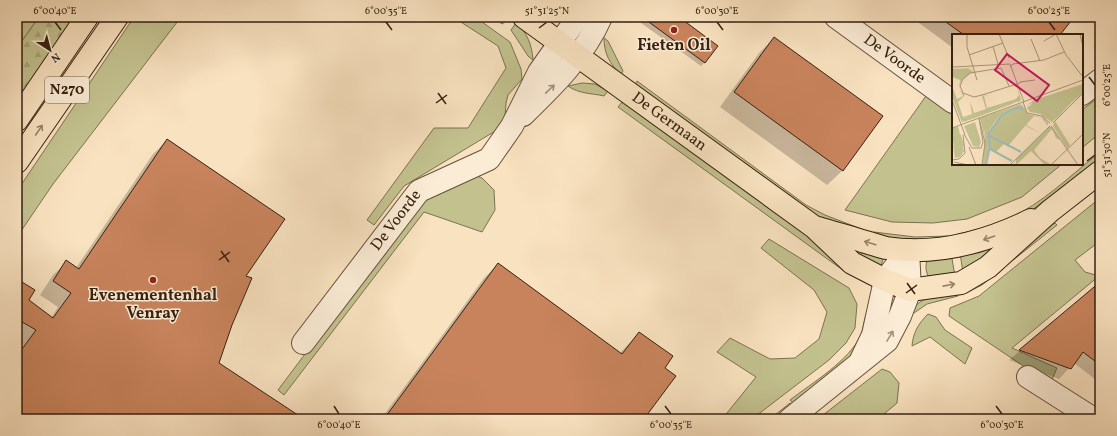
<svg xmlns="http://www.w3.org/2000/svg" width="1117" height="436" font-family="Vollkorn,serif">
  <style>
    .green { fill: #c3c28f; stroke: #7c7250 }
    .forest { fill: url(#forest-firs); stroke: #7c7250 }
    .shadow { fill: #0003 }
    .building { fill: #c8835c; stroke: #352110 }
    .lines { fill: none; stroke-linecap: round; stroke-linejoin: round }
    .minor-casing { stroke: #66513c; stroke-width: 24 }
    .major-casing { stroke: #352110; stroke-width: 24 }
    .minor { stroke: #fbecd6; stroke-width: 22 }
    .major { stroke: #f9e2c0; stroke-width: 22 }
    .oneway { stroke: #a2917d }
    .oneway2 { stroke: #978268 }
    .ticks { fill: none; stroke: #352110; stroke-width: 1.5 }
    .poi-dot { fill: #8f2418; stroke: #fbecd6; stroke-width: 1.5 }
    .labels { text-anchor: middle; dominant-baseline: central; stroke-width: 3; stroke-linejoin: round; paint-order: stroke }
    .shield { fill: #fbecd6; stroke: #705e4b; stroke-width: 1 }
    .shield-label { font-size: 15px; font-weight: bold; fill: #352110 }
    .poi-label { font-size: 16px; font-weight: bold; fill: #352110; stroke: #fbecd6 }
    .street-label { font-size: 16px; fill: #352110; stroke: #fbecd6 }
    .inset-river { fill: none; stroke: #a0bcba; stroke-width: 2 }
    .inset-road { fill: none; stroke: #ab957a; stroke-width: 1 }
    .view { fill: #c2185b; fill-opacity: 0.15; stroke: #c2185b; stroke-width: 2 }
    .inset-edge { fill: none; stroke: #352110; stroke-width: 2 }
    .neatline { fill: none; stroke: #352110; stroke-width: 1.5 }
    .ticks-label { font-size: 10px; text-anchor: middle; fill: #352110 }
  </style>
  <defs>
    <pattern id="forest-firs" width="22" height="20" patternUnits="userSpaceOnUse"><rect width="22" height="20" fill="#c3c28f"/><path d="M5 1l3.5 6h-7zM16 11l3.5 6h-7z" fill="#a8a67a"/></pattern>
  </defs>
  <rect width="100%" height="100%" fill="#f9e2c0"/>
  <filter id="stains"><feTurbulence type="fractalNoise" baseFrequency=".005" numOctaves="4"/><feColorMatrix values="0 0 0 0 .2 0 0 0 0 .09 0 0 0 0 .02 0 0 0 .5 -.17"/></filter>
  <radialGradient id="worn" r=".72"><stop offset=".6" stop-color="#630" stop-opacity="0"/><stop offset="1" stop-color="#630" stop-opacity=".3"/></radialGradient>
  <g class="green">
    <polygon points="24,17 39,17 17,48 17,28"/>
    <polygon points="134,17 181,17 53,184 17,237 17,191"/>
    <polygon points="453,17 475,17 510,42 521,69 522,79 508,95 506,103 505,117 497,130 404,186 374,225 367,220 434,128 468,128 506,68 498,46"/>
    <polygon points="493,17 509,19 502,24"/>
    <path d="M516,23C527,32 532,45 533,60L528,56L511,30Z"/>
    <path d="M604,38L608,41L623,71L621,75C610,64 604,54 604,38Z"/>
    <polygon points="637,81 806,205 825,215 864,230 823,219 804,208 635,85"/>
    <path d="M582,83L595,84L608,91L604,96C591,93 579,94 568,86Z"/>
    <polygon points="926,96 953,115 953,164 1062,164 1022,197 967,219 933,223 892,222 845,210"/>
    <polygon points="1100,96 1100,133 1082,148 1082,110"/>
    <polygon points="623,101 848,265 844,271 618,107"/>
    <path d="M1100,152V158L1027,214L957,239L958,234C975,230 992,226 1008,219C1042,204 1071,175 1100,152Z"/>
    <polygon points="471,174 482,178 494,190 495,210 482,232 424,212 284,395 278,390 414,209 436,191"/>
    <polygon points="1100,198 1100,241 1075,260 1085,272 1099,276 1012,348 1057,368 1050,384 949,316 950,308 979,296"/>
    <polygon points="1055,223 1057,225 982,285 966,293 966,288 1049,224 1050,226"/>
    <polygon points="874,232 915,237 948,236 948,241 902,241 871,233"/>
    <polygon points="1016,233 963,273 960,253"/>
    <polygon points="769,239 849,288 857,304 855,328 846,343 829,360 752,419 718,419 719,417 723,418 756,377 717,352 730,338 770,359 795,358 819,339 827,312 814,290 761,248"/>
    <polygon points="864,248 883,258 881,267 858,259"/>
    <path d="M951,253L955,276L930,279C925,272 925,265 928,258Z"/>
    <path d="M958,293V296L927,304L914,313H909C922,295 937,296 958,293Z"/>
    <path d="M869,313L857,352L794,404L790,400C812,383 849,361 861,335C863,329 864,321 866,314Z"/>
    <path d="M928,314L936,317L945,330L972,348L965,364L930,337L912,346C913,333 918,324 928,314Z"/>
    <polygon points="882,369 890,372 899,383 897,403 878,419 818,419"/>
    <polygon points="790,403 792,407 776,419 770,419"/>
  </g>
  <polygon class="forest" points="39,17 75,17 17,106 17,48"/>
  <g class="shadow">
    <polygon points="645,17 677,17 704,63 701,66 641,23"/>
    <polygon points="911,17 1072,17 1059,35 953,35 953,48"/>
    <polygon points="774,38 882,116 842,171 827,185 720,107 759,53"/>
    <polygon points="167,140 244,277 218,364 302,419 17,419 17,353 23,344 17,340 17,286 27,300 51,318 58,307 40,295 53,275 67,262 76,268 153,154"/>
    <polygon points="498,264 620,353 639,333 663,368 643,419 381,419 484,278"/>
    <polygon points="1100,283 1100,383 1074,363 1059,379 1009,360"/>
  </g>
  <g class="building">
    <polygon points="642,17 679,17 718,46 705,63"/>
    <polygon points="939,17 1074,17 1060,35 964,35"/>
    <polygon points="774,37 883,116 843,171 734,92"/>
    <polygon points="167,139 285,219 246,276 252,278 232,325 219,363 304,419 17,419 17,356 36,330 17,319 17,279 35,290 29,300 53,318 71,293 53,281 66,260 79,269"/>
    <polygon points="498,263 622,354 639,332 673,356 665,368 676,376 644,419 384,419"/>
    <polygon points="1100,282 1100,365 1083,352 1071,369 1019,350"/>
  </g>
  <g class="lines">
    <defs>
      <g id="minor">
        <path id="s1" d="M836,17L953,102"/>
        <polyline points="1082,94 1100,80"/>
        <path d="M523,115C553,86 584,56 601,17"/>
        <path id="s2" d="M303,343L419,191L489,159L512,126L539,72L578,17"/>
        <polyline points="861,360 873,335 885,280 908,250"/>
        <polyline points="1028,377 1094,419"/>
        <polyline points="790,419 887,341 900,316 910,290 908,250"/>
      </g>
      <g id="major">
        <path id="s3" d="M524,17L814,227L852,263L885,280L910,290L961,283L988,267L1050,211L1100,172"/>
        <polyline points="17,120 87,17"/>
        <polyline points="17,162 117,17"/>
        <path d="M818,228C833,233 848,236 862,241C870,243 878,246 886,248C937,256 986,242 1031,220"/>
      </g>
    </defs>
    <use href="#minor" class="minor-casing"/>
    <use href="#major" class="major-casing"/>
    <use href="#minor" class="minor"/>
    <use href="#major" class="major"/>
  </g>
  <defs><path id="oneway-shaft" d="M-6 0H5M1.5-3L5.5 0L1.5 3" fill="none" stroke-width="1.6" stroke-linecap="round" stroke-linejoin="round"/></defs>
  <g class="oneway">
    <use href="#oneway-shaft" transform="translate(550 89) rotate(-44)"/>
    <use href="#oneway-shaft" transform="translate(890 336) rotate(-59)"/>
  </g>
  <g class="oneway2">
    <use href="#oneway-shaft" transform="translate(39 130) rotate(-56)"/>
    <use href="#oneway-shaft" transform="translate(989 238) rotate(161)"/>
    <use href="#oneway-shaft" transform="translate(870 243) rotate(-163)"/>
    <use href="#oneway-shaft" transform="translate(949 285) rotate(-11)"/>
  </g>
  <path class="ticks" d="M55,22L61,30M386,22L392,30M717,22L723,30M1049,22L1055,30M539,28L547,22M1089,77L1095,85M438,93L446,104M436,103L447,95M1087,161L1095,155M221,251L229,262M219,260L230,252M907,283L915,294M906,293L917,285M334,406L339,414M665,406L671,414M996,406L1002,414"/>
  <g class="poi-dot">
    <circle cx="674" cy="30" r="4"/>
    <circle cx="153" cy="280" r="4"/>
  </g>
  <g class="labels">
    <rect class="shield" x="45" y="77" width="44" height="26" rx="3"/>
    <g class="shield-label">
      <text x="67" y="90">N270</text>
    </g>
    <g class="poi-label">
      <text x="674" y="46">Fieten Oil</text>
      <text x="153" y="296">Evenementenhal<tspan x="153" dy="18">Venray</tspan></text>
    </g>
    <g class="street-label">
      <text stroke="none"><textPath href="#s1" startOffset="72">De Voorde</textPath></text>
      <text stroke="none"><textPath href="#s3" startOffset="179">De Germaan</textPath></text>
      <text stroke="none"><textPath href="#s2" startOffset="154">De Voorde</textPath></text>
    </g>
  </g>
  <g transform="translate(952 34)">
    <rect width="131" height="131" fill="#f9e2c0"/>
    <path d="M20,34L16,35L21,37L9,47L7,55L8,46L0,43V35ZM131,50V59L120,68L109,60L98,79L106,83L100,88L89,81L90,80L79,69L74,72L82,66ZM64,51L66,55L69,66L68,67L13,84L10,89L0,62V52L5,65L11,62L8,56L13,61L6,68L11,83L20,80L18,67L22,79L34,75L30,62L37,60L32,62L35,74L64,65L67,61L65,53L62,52ZM68,70L71,72L76,80L92,84L96,89V92L90,84L82,82L74,91L88,99L53,82L67,74L50,81L35,101L48,81L67,73H71L67,71L31,85L34,112L30,131L34,109L28,84ZM103,87L118,111L117,113L115,114L101,92ZM6,92L12,117L8,123L3,124L0,106L3,117L8,99L0,102V94ZM97,93H100L108,106L104,104L100,95L82,116L88,124L98,130L93,131L79,117L64,131V125Z" fill="#c3c28f"/>
    <path d="M108,59L120,68L106,83L98,79L90,65ZM64,66L60,70L12,88L10,85ZM83,67L90,80H89L78,78L75,74ZM67,71L71,73H67L48,81L34,100L50,81L67,74L69,75L54,82L74,91L56,112L52,110L44,118L37,115L34,131H31L33,100L30,85ZM23,88L29,108L27,113L21,112L12,92ZM8,99L12,111L8,120L3,117L0,102Z" fill="#c3c28f"/>
    <path class="inset-river" d="M36,101L69,118M38,115L60,127M34,131L38,113L36,100L50,81L66,73L71,75"/>
    <path class="inset-road" d="M15,0V13L25,46M47,0L57,24M104,0L114,21L131,43M128,0L131,13M79,5L88,27M92,7L104,0M41,12L46,30M17,21L51,9M1,33L58,30L72,68M58,33L61,30L92,26L112,18M68,48L83,46M57,52L49,34L18,39L11,45L8,52L11,59L22,63L30,61L65,50L69,48M0,66L13,101M71,68L75,79L90,82L98,89M101,89L131,59M99,92L126,131M0,94L131,46M12,100L20,114H29L31,108L27,84L33,109L30,131M17,113L24,131M0,126L7,125L13,119L11,101M2,128L16,131M58,131L98,92M99,131L131,100"/>
    <path class="view" d="M55,20L97,51L85,67L43,36Z"/>
    <rect width="131" height="131" class="inset-edge"/>
  </g>
  <rect width="1117" height="436" fill="none" stroke="#f9e2c0" stroke-width="44"/>
  <g transform="translate(50 50) rotate(144)" stroke="#fbecd6" stroke-width="3" paint-order="stroke">
  <path d="M0-3L7 15L0 10L-7 15Z" fill="#352110"/>
  <text y="-6" font-size="11" font-weight="bold" text-anchor="middle" fill="#352110">N</text>
  </g>
  <rect x="22" y="22" width="1073" height="392" class="neatline"/>
  <g class="ticks-label">
    <text x="55" y="14">6°00'40"E</text>
    <text x="386" y="14">6°00'35"E</text>
    <text x="547" y="14">51°31'25"N</text>
    <text x="717" y="14">6°00'30"E</text>
    <text x="1049" y="14">6°00'25"E</text>
    <text transform="translate(1106 85) rotate(-90)" y="4">6°00'25"E</text>
    <text transform="translate(1106 155) rotate(-90)" y="4">51°31'30"N</text>
    <text x="339" y="428">6°00'40"E</text>
    <text x="671" y="428">6°00'35"E</text>
    <text x="1002" y="428">6°00'30"E</text>
  </g>
  <rect width="100%" height="100%" filter="url(#stains)"/>
  <rect width="100%" height="100%" fill="url(#worn)"/>
</svg>
